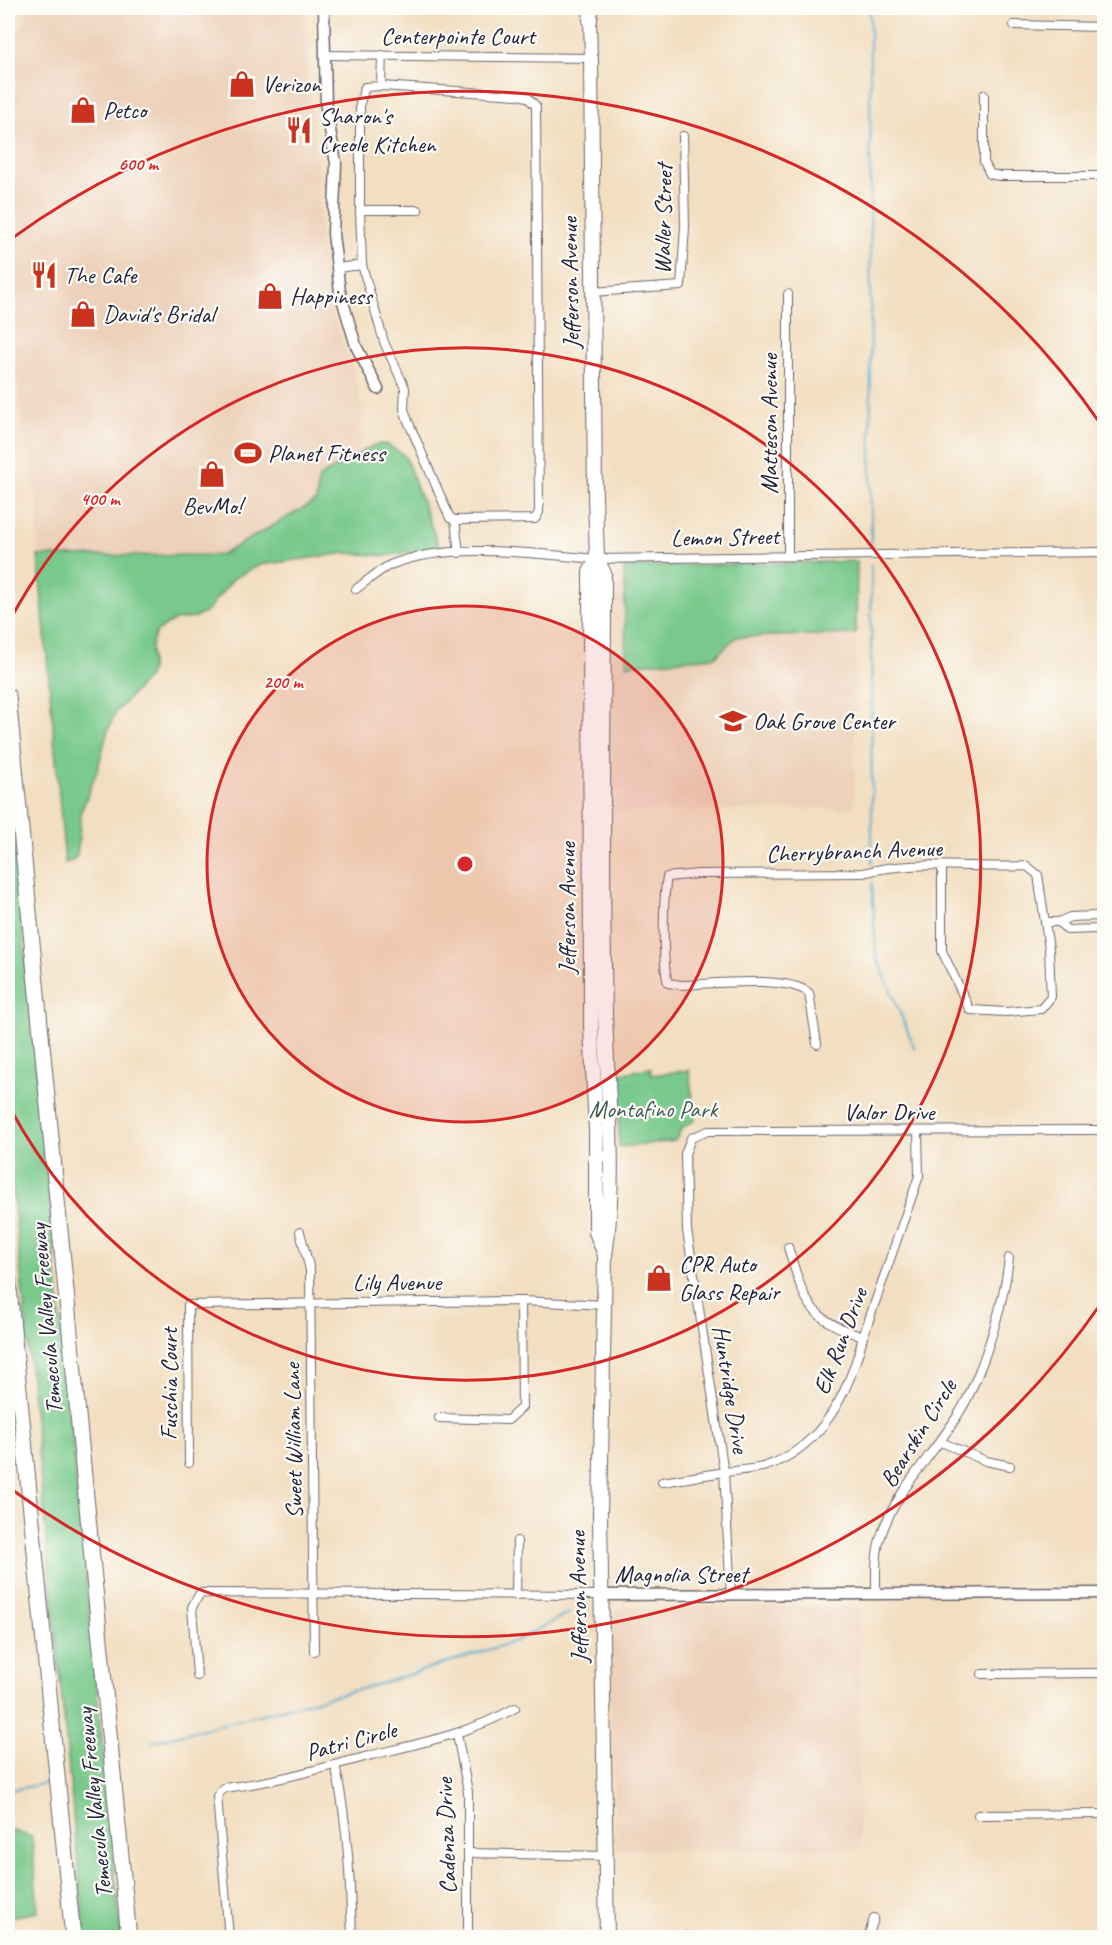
<svg xmlns="http://www.w3.org/2000/svg" width="1112" height="1945" font-family="Caveat,sans-serif">
  <style>
    .built { fill: #edd1ba }
    .green { fill: #78c98b; stroke: #4d7663; stroke-width: 1.5 }
    .lines { fill: none; stroke-linecap: round; stroke-linejoin: round }
    .stream { stroke: #4ba8ca; stroke-width: 2 }
    .minor-casing { stroke: #6b646a; stroke-width: 10 }
    .tertiary-casing { stroke: #6b646a; stroke-width: 13 }
    .secondary-casing { stroke: #6b646a; stroke-width: 14 }
    .primary-casing { stroke: #6b646a; stroke-width: 16 }
    .motorway-casing { stroke: #6b646a; stroke-width: 17 }
    .minor { stroke: #fff; stroke-width: 8 }
    .tertiary { stroke: #fff; stroke-width: 10 }
    .secondary { stroke: #fff; stroke-width: 12 }
    .primary { stroke: #fff; stroke-width: 14 }
    .motorway { stroke: #fff; stroke-width: 15 }
    .ring { fill: none; stroke: #d62828; stroke-width: 3 }
    .labels { text-anchor: middle; dominant-baseline: central; stroke-width: 4.5; stroke-linejoin: round; paint-order: stroke }
    .street-label { font-size: 24px; fill: #22223b; stroke: #fdfcf7 }
    .poi-label { font-size: 24px; fill: #22223b; stroke: #fdfcf7; text-anchor: start }
    .park-label { font-size: 24px; fill: #405c57; stroke: #fdfcf7 }
    .centre { fill: #d62828; stroke: #fdfcf7; stroke-width: 3 }
    .ring-label { font-size: 18px; text-anchor: middle; font-weight: bold; fill: #d62828; stroke: #fdfcf7; stroke-width: 4.5; stroke-linejoin: round; paint-order: stroke }
  </style>
  <rect width="100%" height="100%" fill="#fdfcf7"/>
  <filter id="ink" filterUnits="userSpaceOnUse"><feTurbulence type="fractalNoise" baseFrequency=".0167" numOctaves="2"/><feDisplacementMap in="SourceGraphic" scale="12" xChannelSelector="R" yChannelSelector="G"/><feConvolveMatrix kernelMatrix="1 2 1 2 8 2 1 2 1" color-interpolation-filters="sRGB"/></filter>
  <filter id="wash" filterUnits="userSpaceOnUse"><feTurbulence type="fractalNoise" baseFrequency=".008" numOctaves="4" result="noise"/><feDisplacementMap in="SourceGraphic" scale="24" xChannelSelector="R" yChannelSelector="G"/><feGaussianBlur stdDeviation="1.35" result="paint"/><feColorMatrix in="noise" values="0 0 0 0 0 0 0 0 0 0 0 0 0 0 0 0 0 1.4 0 .05"/><feComposite in="paint" operator="in"/></filter>
  <g filter="url(#wash)">
    <rect width="100%" height="100%" fill="#f2dec0"/>
    <g class="built">
      <polygon points="29,8 305,8 307,77 317,162 320,244 333,314 353,369 362,406 360,445 352,457 319,477 316,501 221,555 38,556 37,498 21,421 8,301 8,163 15,105 13,29 22,29"/>
      <polygon points="857,561 854,808 612,812 609,579 624,567"/>
      <polygon points="624,1606 860,1607 859,1849 616,1850 609,1682 614,1614"/>
    </g>
    <g class="green">
      <polygon points="386,444 405,456 439,547 385,556 347,553 260,565 234,578 205,613 193,618 175,620 156,632 151,646 151,669 147,678 115,713 107,733 98,768 81,812 77,856 72,861 65,863 38,556 221,555 316,501 319,477 374,445"/>
      <polygon points="857,561 856,634 736,637 715,657 626,665 624,567"/>
      <polygon points="8,779 121,1937 85,1937 8,1142"/>
      <polygon points="651,1068 652,1075 689,1070 695,1120 682,1128 675,1141 619,1147 618,1074"/>
      <polygon points="8,1829 32,1837 38,1912 8,1917"/>
    </g>
    <g class="lines">
      <g class="stream">
        <polyline points="870,8 871,548"/>
        <polyline points="871,565 872,863"/>
        <polyline points="872,882 876,955 915,1049"/>
        <polyline points="152,1742 376,1685 516,1641 569,1613"/>
        <polyline points="8,1791 46,1783"/>
      </g>
    </g>
  </g>
  <g filter="url(#ink)">
    <g class="lines">
      <defs>
        <g id="minor">
          <polyline points="1014,25 1104,27"/>
          <polyline points="325,55 591,58"/>
          <polyline points="382,55 381,86 365,87 360,103 360,210 418,210"/>
          <polyline points="984,95 984,162 990,174 999,176 1104,176"/>
          <polyline points="360,210 362,265 384,342 405,388 404,409 408,421 450,518 455,520 535,519 539,512 536,106 527,97 518,95 381,86"/>
          <polyline points="337,268 362,265"/>
          <polyline points="592,292 681,286 685,227 683,136"/>
          <polyline points="455,520 459,553"/>
          <polyline points="788,555 788,294"/>
          <path d="M356,589C366,582 378,571 390,565C449,541 535,554 597,559L1104,552"/>
          <polyline points="1045,922 1059,922 1070,917 1099,916 1104,921"/>
          <polyline points="1059,922 1067,930 1097,929 1104,924"/>
          <path d="M817,1044L809,993C787,975 712,984 681,985L668,983C662,963 663,899 667,877L698,874L863,873C910,859 977,869 1027,866L1038,875L1049,949L1051,997L1041,1009L1006,1012L970,1010L942,951V867"/>
          <polyline points="300,1232 310,1270 314,1651"/>
          <path d="M788,1247C805,1301 805,1317 863,1337"/>
          <polyline points="439,1418 508,1420 522,1407 521,1301"/>
          <polyline points="941,1442 986,1461 1010,1466"/>
          <polyline points="189,1463 188,1305 521,1301 606,1305"/>
          <path d="M662,1482C683,1479 704,1475 725,1472C738,1470 753,1470 766,1466C823,1447 849,1392 863,1337L919,1176L918,1132"/>
          <path d="M876,1594C876,1576 875,1557 880,1539C896,1485 945,1445 969,1395C988,1354 1004,1302 1009,1258"/>
          <polyline points="516,1595 517,1541"/>
          <polyline points="731,1595 724,1472 687,1230 685,1154 691,1138 708,1131 1104,1130"/>
          <polyline points="982,1674 1104,1673"/>
          <polyline points="197,1676 192,1607 200,1593 600,1595"/>
          <polyline points="457,1734 468,1792 468,1938"/>
          <path d="M335,1765C348,1822 350,1879 352,1938"/>
          <polyline points="978,1815 1104,1814"/>
          <polyline points="468,1853 606,1856"/>
          <polyline points="687,1936 687,1938"/>
          <path d="M229,1938L217,1796L224,1788C275,1782 323,1768 372,1755C421,1743 471,1733 515,1708"/>
          <polyline points="868,1938 874,1918"/>
        </g>
        <g id="tertiary">
          <polyline points="324,8 326,108 336,163 333,234 340,292 356,346 378,389"/>
          <polyline points="600,1595 1104,1593"/>
        </g>
        <polyline id="secondary" points="590,20 591,58"/>
        <g id="primary">
          <polyline points="590,20 591,8"/>
          <path d="M591,58L595,496L597,559L604,573C604,719 601,865 605,1010C607,1093 617,1174 605,1256L600,1514L607,1938"/>
          <polyline points="597,559 590,572 591,1026 596,1130 596,1232 605,1255"/>
        </g>
        <g id="motorway">
          <polyline points="8,696 129,1938"/>
          <polyline points="8,1278 73,1938"/>
        </g>
      </defs>
      <use href="#minor" class="minor-casing"/>
      <use href="#tertiary" class="tertiary-casing"/>
      <use href="#secondary" class="secondary-casing"/>
      <use href="#primary" class="primary-casing"/>
      <use href="#motorway" class="motorway-casing"/>
      <use href="#minor" class="minor"/>
      <use href="#tertiary" class="tertiary"/>
      <use href="#secondary" class="secondary"/>
      <use href="#primary" class="primary"/>
      <use href="#motorway" class="motorway"/>
    </g>
  </g>
  <circle cx="465" cy="864" r="258" fill="#d62828" fill-opacity=".12"/>
  <g class="ring">
    <circle cx="465" cy="864" r="258"/>
    <path d="M9 622A516 516 0 1 1 9 1106"/>
    <path d="M1102 1302A773 773 0 0 1 11 1489M11 239A773 773 0 0 1 1102 426"/>
  </g>
  <defs>
    <symbol id="shop-bare" viewBox="-9 -9 18 18"><path d="M-5-2.5h2.3a2.7 3.5 0 0 1 5.4 0H5L5.5 6h-11ZM-1.5-2.5h3a1.5 2.3 0 0 0-3 0Z" fill="#c8321e" stroke="#fdfcf7" stroke-width="2.5" paint-order="stroke"/></symbol>
    <symbol id="restaurant-bare" viewBox="-9 -9 18 18"><path d="M-5-6h1v4h1v-4h1v4h1v-4h1v5L-1.5 .5V6h-2V.5L-5-1ZM5-6V6H3V1.5H1.5Q1.5-4 5-6Z" fill="#c8321e" stroke="#fdfcf7" stroke-width="2.5" paint-order="stroke"/></symbol>
    <symbol id="stadium-bare" viewBox="-9 -9 18 18"><path d="M0-5a6.5 5 0 1 0 0 10a6.5 5 0 1 0 0-10ZM-3.5-1.8h7v3.6h-7Z" fill="#c8321e" stroke="#fdfcf7" stroke-width="2.5" paint-order="stroke"/></symbol>
    <symbol id="school-bare" viewBox="-9 -9 18 18"><path d="M0-5L7-2L0 1L-7-2ZM-4 1L0 2.5L4 1V4Q0 6-4 4Z" fill="#c8321e" stroke="#fdfcf7" stroke-width="2.5" paint-order="stroke"/></symbol>
  </defs>
  <g fill-rule="evenodd">
    <use href="#shop-bare" x="223" y="65" width="38" height="38"/>
    <use href="#shop-bare" x="64" y="91" width="38" height="38"/>
    <use href="#restaurant-bare" x="280" y="111" width="38" height="38"/>
    <use href="#restaurant-bare" x="25" y="256" width="38" height="38"/>
    <use href="#shop-bare" x="251" y="277" width="38" height="38"/>
    <use href="#shop-bare" x="64" y="295" width="38" height="38"/>
    <use href="#stadium-bare" x="229" y="434" width="38" height="38"/>
    <use href="#shop-bare" x="193" y="455" width="38" height="38"/>
    <use href="#school-bare" x="714" y="702" width="38" height="38"/>
    <use href="#shop-bare" x="640" y="1259" width="38" height="38"/>
  </g>
  <g class="labels">
    <g class="street-label">
      <text x="458" y="36">Centerpointe Court</text>
      <text transform="translate(663 219) rotate(-89)">Waller Street</text>
      <text transform="translate(570 283) rotate(-91)">Jefferson Avenue</text>
      <text transform="translate(769 424) rotate(-90)">Matteson Avenue</text>
      <text transform="translate(725 537) rotate(-1)">Lemon Street</text>
      <text transform="translate(854 851) rotate(-2)">Cherrybranch Avenue</text>
      <text transform="translate(567 908) rotate(-90)">Jefferson Avenue</text>
      <text x="889" y="1112">Valor Drive</text>
      <text x="397" y="1282">Lily Avenue</text>
      <text transform="translate(46 1319) rotate(-95)">Temecula Valley Freeway</text>
      <text transform="translate(840 1341) rotate(-69)">Elk Run Drive</text>
      <text transform="translate(169 1384) rotate(-90)">Fuschia Court</text>
      <text transform="translate(731 1389) rotate(81)">Huntridge Drive</text>
      <text transform="translate(918 1433) rotate(-58)">Bearskin Circle</text>
      <text transform="translate(293 1441) rotate(-91)">Sweet William Lane</text>
      <text x="681" y="1574">Magnolia Street</text>
      <text transform="translate(578 1597) rotate(-91)">Jefferson Avenue</text>
      <text transform="translate(351 1741) rotate(-15)">Patri Circle</text>
      <text transform="translate(94 1803) rotate(-96)">Temecula Valley Freeway</text>
      <text transform="translate(446 1836) rotate(-92)">Cadenza Drive</text>
    </g>
    <g class="poi-label">
      <text x="262" y="84">Verizon</text>
      <text x="103" y="110">Petco</text>
      <text x="319" y="116">Sharon's<tspan x="319" dy="28">Creole Kitchen</tspan></text>
      <text x="64" y="275">The Cafe</text>
      <text x="290" y="296">Happiness</text>
      <text x="103" y="314">David's Bridal</text>
      <text x="268" y="453">Planet Fitness</text>
      <text x="212" y="506" text-anchor="middle">BevMo!</text>
      <text x="753" y="721">Oak Grove Center</text>
      <text x="679" y="1264">CPR Auto<tspan x="679" dy="28">Glass Repair</tspan></text>
    </g>
    <g class="park-label">
      <text x="653" y="1109">Montafino Park</text>
    </g>
  </g>
  <circle cx="465" cy="864" r="9" class="centre"/>
  <g class="ring-label">
    <text x="138" y="170">600 m</text>
    <text x="100" y="505">400 m</text>
    <text x="283" y="688">200 m</text>
  </g>
  <rect width="1112" height="1945" fill="none" stroke="#fdfcf7" stroke-width="30"/>
</svg>
